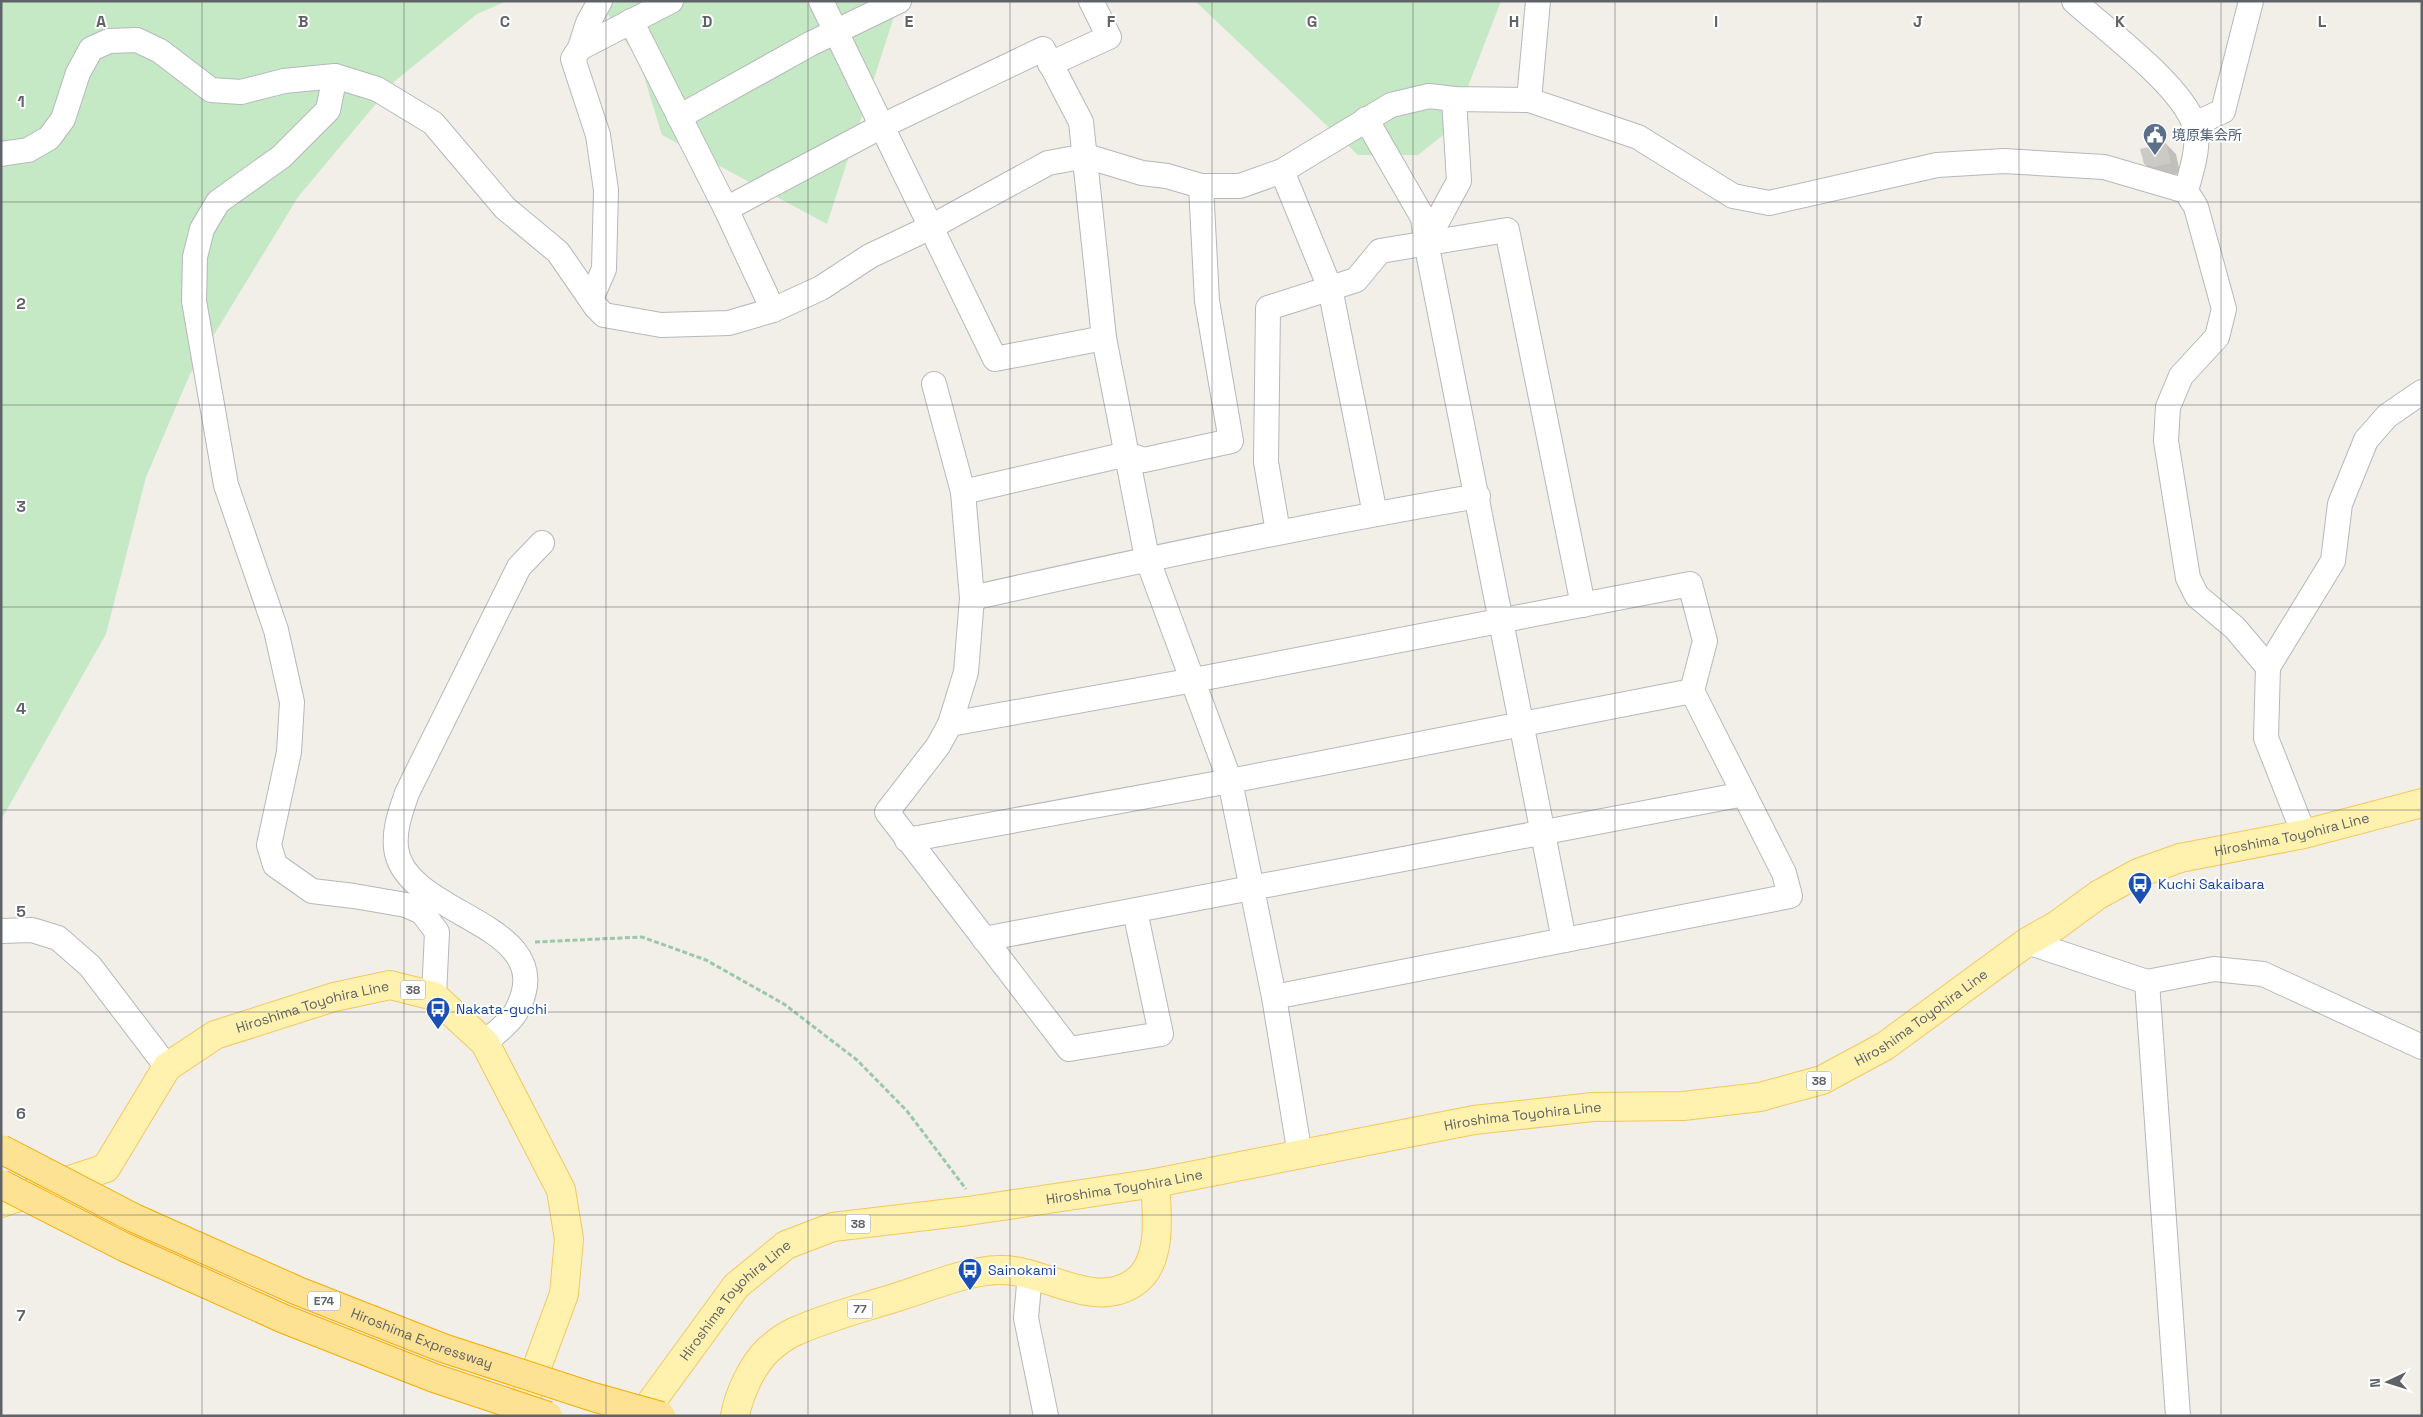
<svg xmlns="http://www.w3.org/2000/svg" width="2423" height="1417" font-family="'Space Grotesk','Noto Sans JP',sans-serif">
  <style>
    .green { fill: #c5e8c5 }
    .shadow { fill: #0003 }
    .building { fill: #cccac5 }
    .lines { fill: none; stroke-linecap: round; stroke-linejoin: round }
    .minor-casing { stroke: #b5b8bc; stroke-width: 26 }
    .major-casing { stroke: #f2c960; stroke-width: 30 }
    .path { stroke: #9cc7a9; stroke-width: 3; stroke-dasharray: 5 2.5; stroke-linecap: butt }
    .minor { stroke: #fff; stroke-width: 24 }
    .major { stroke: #fff2af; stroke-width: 28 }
    .highway-bridge-casing { stroke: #f9ab00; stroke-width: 30; stroke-linecap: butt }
    .highway-bridge { stroke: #fde293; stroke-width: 28 }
    .grid { fill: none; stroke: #5f6368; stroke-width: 1; stroke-opacity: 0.55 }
    .labels { text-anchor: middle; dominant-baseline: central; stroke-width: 4; stroke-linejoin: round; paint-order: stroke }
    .shield { fill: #fff; stroke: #8f9295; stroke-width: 1 }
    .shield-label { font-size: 12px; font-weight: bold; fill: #5f6368 }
    .service-label { font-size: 14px; fill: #4e5e75; stroke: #fff; text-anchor: start }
    .street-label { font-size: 14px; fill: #5f6368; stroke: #fff }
    .transit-label { font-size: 14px; fill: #164399; stroke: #fff; text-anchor: start }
    .grid-label { font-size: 16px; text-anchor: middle; font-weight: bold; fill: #5f6368; stroke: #fff; stroke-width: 4; stroke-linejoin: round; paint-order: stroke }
  </style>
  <rect width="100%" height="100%" fill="#f1efe8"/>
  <g class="green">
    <polygon points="1,1 507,1 477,14 395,81 298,197 190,374 146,477 106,634 1,820"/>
    <polygon points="594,1 899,1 827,224 662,135 640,63 600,2"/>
    <polygon points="1195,1 1501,1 1452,128 1418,155 1358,155"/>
  </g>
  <polygon class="shadow" points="2166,144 2176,154 2180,173 2164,177 2155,174 2145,164"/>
  <polygon class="building" points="2166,143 2171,163 2154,167 2144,164 2140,149"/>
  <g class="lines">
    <defs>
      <g id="minor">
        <polyline points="821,1 995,359 1104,338"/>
        <path d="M2074,1C2106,30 2181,85 2194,124C2201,144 2191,172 2186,191"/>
        <polyline points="631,21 726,209 773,310"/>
        <polyline points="580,48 588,23 600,1"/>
        <polyline points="1050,64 1109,37 1091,1"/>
        <polyline points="335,76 328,110 281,157 218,202 202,229 195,257 194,301 226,485 276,630 292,702 289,752 269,845 275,865 312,891 354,896 406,905 422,912 437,932 434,996"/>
        <polyline points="1454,99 1459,181 1426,242 1564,940"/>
        <polyline points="1529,100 1538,1"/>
        <polyline points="679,117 810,44 899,1"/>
        <polyline points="1366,119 1423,218 1426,242"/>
        <polyline points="2195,124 2223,111 2251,1"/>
        <polyline points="1,154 28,150 49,138 63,119 78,73 91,49 109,41 137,40 160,51 211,90 241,92 284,81 335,76 377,89 433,123 505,208 558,252 596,307 604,315 661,325 729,323 773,310 821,288 870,256 931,227 1048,163 1086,156 1142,173 1167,176 1201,186 1240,186 1282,171 1391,105 1429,96 1454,99 1529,100 1638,137 1733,196 1769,203 1937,165 2004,161 2104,167 2186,191 2196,207 2224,309 2217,337 2181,376 2168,407 2166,441 2188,578 2197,596 2235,628 2268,667 2266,738 2304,834"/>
        <polyline points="1282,171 1330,288 1375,514"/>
        <polyline points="726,209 882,126 1043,49 1081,122 1104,338 1147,558 1230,781 1274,997 1300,1155"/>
        <polyline points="591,299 604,269 606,190 598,135 573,59 580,48 671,1"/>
        <polyline points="934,384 963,492 972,598 966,672 950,724 938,746 887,812 1069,1049 1161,1034 1135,911"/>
        <polyline points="963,492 1127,454 1144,460 1231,441 1207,301 1201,186"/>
        <polyline points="1278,532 1266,462 1268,308 1356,280 1380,251 1507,230 1583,605"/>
        <path d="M972,598C1140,560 1308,525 1478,496"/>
        <polyline points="2268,667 2333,561 2340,504 2366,440 2387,416 2422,392"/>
        <polyline points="950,724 1194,680 1690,584 1705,641 1692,691 1784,873 1790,896 1274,997"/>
        <polyline points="907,840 1230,781 1692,691"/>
        <polyline points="1,931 32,930 58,938 90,966 167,1067"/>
        <polyline points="984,939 1744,794"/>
        <polyline points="2027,942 2147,982 2214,969 2263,974 2422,1047"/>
        <polyline points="2147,982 2178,1416"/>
        <path d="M485,1043C495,1033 511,1022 517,1010C563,921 404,918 396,848C394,828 401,811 407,793L519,567L542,543"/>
        <polyline points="1030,1274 1026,1318 1046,1416"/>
      </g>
      <g id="major">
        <path id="s1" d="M1,1203L106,1168L167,1067L215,1035L334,997L390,985L434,996L485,1043L561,1190L569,1239L564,1294L519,1416"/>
        <path id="s2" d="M641,1416L736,1286L786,1245L833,1227L968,1211L1155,1183L1474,1120L1593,1107L1683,1106L1760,1097L1822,1080L1885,1046L2027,942L2057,925L2098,895L2138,873L2180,858L2304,834L2422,803"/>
        <path d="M735,1416C739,1394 752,1365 769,1349C776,1343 785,1336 794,1332C827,1317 863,1308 897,1297C930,1287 965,1271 999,1270C1042,1268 1094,1312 1135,1282C1163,1262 1157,1213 1155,1183"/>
      </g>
    </defs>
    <use href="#minor" class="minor-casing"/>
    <use href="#major" class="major-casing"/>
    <polyline class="path" points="535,942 642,937 706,960 784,1004 857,1060 907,1111 966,1189"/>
    <use href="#minor" class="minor"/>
    <use href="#major" class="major"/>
    <defs>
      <g id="highway-bridge">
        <path id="s3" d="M1,1149L134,1218L298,1291L443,1348L593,1397L661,1416"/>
        <polyline points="1,1184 124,1247 284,1319 434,1378 548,1416"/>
      </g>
    </defs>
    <use href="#highway-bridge" class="highway-bridge-casing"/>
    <use href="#highway-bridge" class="highway-bridge"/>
  </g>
  <path class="grid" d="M202,1V1416M404,1V1416M606,1V1416M808,1V1416M1010,1V1416M1212,1V1416M1413,1V1416M1615,1V1416M1817,1V1416M2019,1V1416M2221,1V1416M1,202H2422M1,405H2422M1,607H2422M1,810H2422M1,1012H2422M1,1215H2422"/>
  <defs>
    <symbol id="civic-pin" viewBox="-11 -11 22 30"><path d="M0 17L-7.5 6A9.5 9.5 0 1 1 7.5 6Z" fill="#5c6f8a" stroke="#fff"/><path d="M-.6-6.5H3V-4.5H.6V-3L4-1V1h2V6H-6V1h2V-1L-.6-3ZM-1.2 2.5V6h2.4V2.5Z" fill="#fff"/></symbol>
    <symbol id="bus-pin" viewBox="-11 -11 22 30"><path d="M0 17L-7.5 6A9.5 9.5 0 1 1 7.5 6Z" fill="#1a4fb4" stroke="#fff"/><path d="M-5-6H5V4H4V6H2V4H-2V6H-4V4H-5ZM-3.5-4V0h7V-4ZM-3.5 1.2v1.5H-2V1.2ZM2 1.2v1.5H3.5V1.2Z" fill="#fff"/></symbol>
  </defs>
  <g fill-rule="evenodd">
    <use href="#civic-pin" x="2141" y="121" width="28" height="38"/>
    <use href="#bus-pin" x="2126" y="870" width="28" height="38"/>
    <use href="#bus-pin" x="424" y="995" width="28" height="38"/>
    <use href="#bus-pin" x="956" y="1256" width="28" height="38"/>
  </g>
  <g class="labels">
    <g class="shield">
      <rect x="400.5" y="980.5" width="25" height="19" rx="4"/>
      <rect x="1806.5" y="1071.5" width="25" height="19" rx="4"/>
      <rect x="845.5" y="1214.5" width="25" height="19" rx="4"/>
      <rect x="308" y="1291.5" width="32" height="19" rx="4"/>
      <rect x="847.5" y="1299.5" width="25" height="19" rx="4"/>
    </g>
    <g class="shield-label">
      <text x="413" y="990">38</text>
      <text x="1819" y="1081">38</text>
      <text x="858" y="1224">38</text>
      <text x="324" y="1301">E74</text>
      <text x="860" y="1309">77</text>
    </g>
    <g class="service-label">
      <text x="2172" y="135">境原集会所</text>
    </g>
    <g class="street-label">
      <text stroke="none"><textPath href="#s2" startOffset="1815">Hiroshima Toyohira Line</textPath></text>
      <text stroke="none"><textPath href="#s1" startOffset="388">Hiroshima Toyohira Line</textPath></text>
      <text stroke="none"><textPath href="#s2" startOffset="1395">Hiroshima Toyohira Line</textPath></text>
      <text stroke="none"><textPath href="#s2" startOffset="975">Hiroshima Toyohira Line</textPath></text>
      <text stroke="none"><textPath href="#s2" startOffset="570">Hiroshima Toyohira Line</textPath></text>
      <text stroke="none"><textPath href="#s2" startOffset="150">Hiroshima Toyohira Line</textPath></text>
      <text stroke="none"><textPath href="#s3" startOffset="462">Hiroshima Expressway</textPath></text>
    </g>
    <g class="transit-label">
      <text x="2158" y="884">Kuchi Sakaibara</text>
      <text x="456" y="1009">Nakata-guchi</text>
      <text x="988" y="1270">Sainokami</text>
    </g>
  </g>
  <g class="grid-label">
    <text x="101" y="27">A</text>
    <text x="303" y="27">B</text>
    <text x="505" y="27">C</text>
    <text x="707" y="27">D</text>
    <text x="909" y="27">E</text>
    <text x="1111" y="27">F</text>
    <text x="1312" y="27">G</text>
    <text x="1514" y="27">H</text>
    <text x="1716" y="27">I</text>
    <text x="1918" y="27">J</text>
    <text x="2120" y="27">K</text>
    <text x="2322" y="27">L</text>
    <text x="21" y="107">1</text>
    <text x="21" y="309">2</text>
    <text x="21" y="512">3</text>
    <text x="21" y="714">4</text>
    <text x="21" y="917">5</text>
    <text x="21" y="1119">6</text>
    <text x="21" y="1321">7</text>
  </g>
  <rect width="2423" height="1417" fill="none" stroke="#5f6368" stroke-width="5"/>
  <g transform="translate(2388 1382) rotate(266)" stroke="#ffffff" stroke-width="4" paint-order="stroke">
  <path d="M0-4L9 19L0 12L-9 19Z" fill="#5f6368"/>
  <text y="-8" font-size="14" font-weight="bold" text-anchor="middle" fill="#5f6368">N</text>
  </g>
</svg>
